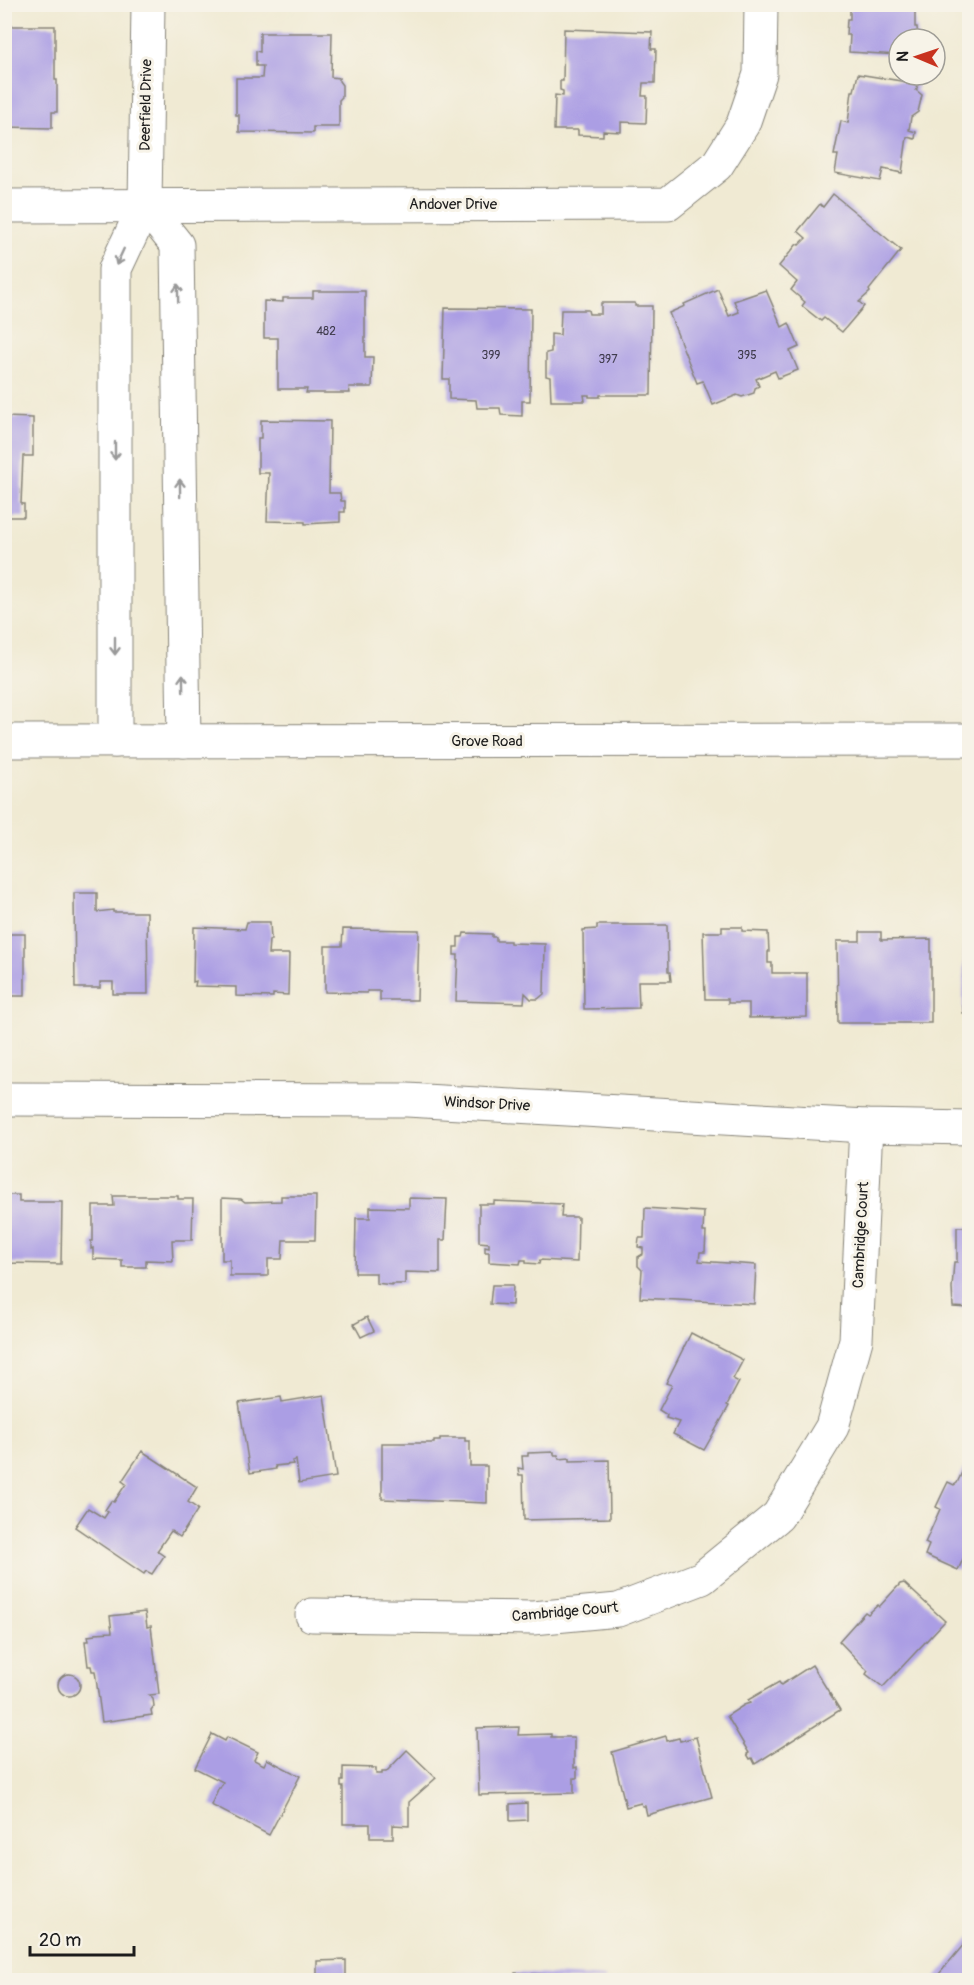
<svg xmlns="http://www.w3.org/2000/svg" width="974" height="1985" font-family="Pangolin,sans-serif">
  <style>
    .building { fill: #ab9ee4 }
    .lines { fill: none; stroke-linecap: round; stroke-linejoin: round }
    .minor-casing { stroke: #868378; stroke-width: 35 }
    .minor { stroke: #fff; stroke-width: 33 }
    .oneway { stroke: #999 }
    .labels { text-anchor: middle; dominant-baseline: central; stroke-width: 6; stroke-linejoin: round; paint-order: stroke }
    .number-label { font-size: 12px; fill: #403c4e }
    .street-label { font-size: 15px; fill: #1c1c1c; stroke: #f7f3e8 }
  </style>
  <rect width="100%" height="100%" fill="#f7f3e8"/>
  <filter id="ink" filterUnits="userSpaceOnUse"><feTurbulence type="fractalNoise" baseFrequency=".0167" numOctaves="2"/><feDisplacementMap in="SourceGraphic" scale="12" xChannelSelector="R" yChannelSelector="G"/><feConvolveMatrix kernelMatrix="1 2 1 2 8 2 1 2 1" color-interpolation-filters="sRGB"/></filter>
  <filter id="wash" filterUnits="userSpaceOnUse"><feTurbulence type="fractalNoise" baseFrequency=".008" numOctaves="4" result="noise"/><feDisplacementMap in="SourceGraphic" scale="24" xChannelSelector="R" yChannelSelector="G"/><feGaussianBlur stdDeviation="1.35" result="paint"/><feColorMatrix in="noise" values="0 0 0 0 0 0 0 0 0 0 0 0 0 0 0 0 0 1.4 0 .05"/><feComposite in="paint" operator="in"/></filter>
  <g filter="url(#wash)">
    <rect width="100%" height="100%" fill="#f0ead3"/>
    <g id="blocks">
      <g class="building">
        <rect x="308" y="4" width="36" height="3"/>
        <polygon points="850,4 915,4 915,27 917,27 918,39 899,39 899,55 849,52 850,35 846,35 847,19 850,19"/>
        <polygon points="4,26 55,26 55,80 57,80 57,112 52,112 52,128 4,127"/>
        <polygon points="564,29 652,32 651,49 656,49 655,83 643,83 642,96 647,96 646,123 621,122 621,132 603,131 603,136 578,135 578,130 554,130 555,95 563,96 563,91 560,90 560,81 563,81"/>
        <polygon points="260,33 332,33 331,77 339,78 339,81 342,85 342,97 339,100 339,127 313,127 313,133 239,132 239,115 236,115 236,78 262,78 263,66 256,66 256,51 260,52"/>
        <polygon points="858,74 907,82 907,84 918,86 916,90 922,95 918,112 911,117 909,130 916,132 915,139 907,137 902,173 883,169 880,181 835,173 838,155 834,155 841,121 848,123 852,91 854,91"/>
        <polygon points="833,194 901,250 869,290 870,292 859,302 864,306 842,332 824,318 821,321 802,306 805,302 791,290 797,282 779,266 797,244 799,245 806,238 798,231 820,204 823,207"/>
        <polygon points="718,289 729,316 739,312 734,301 766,290 782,327 789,323 799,347 790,351 798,370 778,378 775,371 756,379 759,386 755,388 754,393 742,397 737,395 713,405 703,381 697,383 669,313 685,306 684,304"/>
        <polygon points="313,291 365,291 365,357 373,357 372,387 349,387 350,393 306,393 307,389 278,389 278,338 264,338 264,301 283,302 283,298 313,298"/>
        <polygon points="601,303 635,303 635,306 652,306 651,395 600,395 600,397 589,397 589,395 584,395 585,401 551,401 550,377 546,376 546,353 551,352 551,334 560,335 561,310 588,310 589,314 601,314"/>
        <polygon points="445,308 531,309 530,401 522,401 522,416 501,415 500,408 477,408 476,400 449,399 449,379 443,379"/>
        <polygon points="4,417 33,418 33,456 23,456 21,504 24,504 24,517 4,517"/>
        <polygon points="261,420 330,421 329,493 340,493 341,501 345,501 345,512 340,512 340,522 305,524 305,522 267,521 269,473 258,473 258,438 261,438"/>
        <polygon points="74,893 97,893 97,912 113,910 113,912 147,912 148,994 113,994 113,982 100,982 100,988 75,988"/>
        <polygon points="247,922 270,922 271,940 269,940 268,954 289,954 288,995 273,994 273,997 236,996 236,987 195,986 196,981 193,982 194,927 245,929"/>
        <polygon points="597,925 667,925 668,972 670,972 671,981 638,981 639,1008 584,1009 583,930 597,929"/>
        <polygon points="722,927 742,927 742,931 768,932 769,952 768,952 768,963 772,963 772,973 807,973 807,1017 749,1018 749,1003 728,1003 728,999 705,999 703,932 722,932"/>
        <polygon points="343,929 419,930 417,1000 380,1000 380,991 367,991 367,993 325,992 325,946 342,946"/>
        <polygon points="860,932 881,932 881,940 931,939 931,1023 838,1023 837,941 860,941"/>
        <polygon points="464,933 492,934 492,937 496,937 496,941 510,941 510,943 545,944 544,994 538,999 531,999 525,993 524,1003 456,1001 458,955 454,955 454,947 458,947 458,937 463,937"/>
        <rect x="4" y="934" width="21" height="62"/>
        <polygon points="964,945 970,945 970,1013 963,1013"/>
        <polygon points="4,1195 19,1195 19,1202 62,1202 61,1264 4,1263"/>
        <polygon points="113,1196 178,1196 178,1199 193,1199 192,1240 172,1240 173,1261 146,1260 146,1267 122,1267 122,1260 93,1259 93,1248 91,1249 91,1241 93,1241 93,1206 114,1206"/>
        <polygon points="281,1196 316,1196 315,1240 283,1240 282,1259 268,1259 268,1276 230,1276 230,1260 222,1260 222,1198 241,1199 245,1202 281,1201"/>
        <polygon points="409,1198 447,1199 445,1240 440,1240 440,1273 405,1272 405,1284 392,1284 392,1285 376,1283 376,1273 355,1273 356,1218 370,1218 370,1207 409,1208"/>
        <polygon points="494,1201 562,1204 561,1217 578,1217 577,1262 540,1260 539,1264 526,1263 526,1260 521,1260 520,1264 489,1262 489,1252 485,1252 485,1246 489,1247 489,1243 479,1242 479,1204 494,1204"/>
        <polygon points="645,1208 704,1212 703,1232 706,1232 705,1252 700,1252 699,1261 756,1265 754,1304 640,1298 642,1270 638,1266 638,1257 643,1254 643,1248 638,1247 639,1238 644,1238"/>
        <polygon points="957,1227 970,1227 970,1308 953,1307 952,1288 954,1262 957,1262"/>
        <polygon points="492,1285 513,1285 512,1305 490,1304"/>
        <polygon points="367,1317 374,1331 361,1337 354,1324"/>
        <polygon points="691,1333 743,1360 733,1379 739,1382 727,1405 729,1406 704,1450 673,1434 679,1422 666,1418 667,1415 659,1410 672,1385 666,1383"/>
        <polygon points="324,1395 336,1477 299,1483 296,1460 292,1461 293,1464 275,1466 276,1469 250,1473 239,1403 281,1397 282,1402"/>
        <polygon points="440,1438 465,1438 465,1441 470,1441 470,1466 487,1466 487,1503 382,1499 382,1443 434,1443 434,1441 440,1441"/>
        <polygon points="142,1451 197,1487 188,1502 198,1509 180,1537 171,1531 157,1551 164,1556 152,1574 146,1571 144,1574 75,1527 88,1508 104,1518 108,1512 105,1510 111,1501 114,1502 126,1484 122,1481"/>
        <polygon points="554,1452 554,1455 558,1455 559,1459 570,1458 570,1461 609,1460 610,1518 524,1520 523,1475 519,1475 518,1468 523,1469 522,1456 528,1456 528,1453"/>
        <polygon points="965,1466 970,1468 970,1564 963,1559 958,1570 925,1555 929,1545 925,1543 940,1509 936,1507 945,1488 948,1482 954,1485 957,1483"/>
        <polygon points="904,1583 945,1621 883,1687 866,1674 868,1671 839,1641 865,1612 868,1614 878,1605 879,1607 900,1584"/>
        <polygon points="145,1612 147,1627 151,1626 159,1694 149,1695 153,1699 154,1706 151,1710 152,1715 102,1722 95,1671 92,1671 91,1666 88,1666 85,1641 89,1641 88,1636 95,1635 95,1633 112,1632 110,1616"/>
        <polygon points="812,1665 840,1710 755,1764 752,1758 750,1759 747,1754 749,1753 727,1716 744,1705 750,1703 748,1700 779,1682 781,1685"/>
        <circle cx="69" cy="1685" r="11"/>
        <polygon points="519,1727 518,1735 551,1734 551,1737 574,1737 574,1768 577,1767 577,1778 574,1778 574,1793 479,1795 477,1728"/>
        <polygon points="212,1734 225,1741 227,1737 258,1752 254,1760 264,1765 267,1759 300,1776 269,1835 211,1805 219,1787 220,1788 223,1782 195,1768"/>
        <polygon points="666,1736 667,1741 679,1738 680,1741 696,1737 712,1797 647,1815 645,1806 642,1806 641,1803 626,1807 612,1752"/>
        <polygon points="407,1750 436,1778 409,1802 409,1826 393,1825 393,1838 370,1838 370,1824 343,1824 343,1787 341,1787 341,1781 343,1781 343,1767 376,1768 376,1774 382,1774 382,1772 386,1772"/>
        <polygon points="527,1803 527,1820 510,1821 510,1804"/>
        <polygon points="970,1937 970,1980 934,1980"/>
        <polygon points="346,1960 346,1980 317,1980 317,1961"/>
        <polygon points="515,1973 605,1978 605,1980 514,1980"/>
      </g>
    </g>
  </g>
  <g filter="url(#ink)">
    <use href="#blocks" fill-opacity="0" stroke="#868378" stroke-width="1.5"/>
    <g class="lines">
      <defs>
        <g id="minor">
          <polyline points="145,205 177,245 184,741"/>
          <polyline points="4,206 668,204 717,165 743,124 760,74 761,4"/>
          <polyline points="4,741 970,740"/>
          <polyline points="115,741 115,269 145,205 148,4"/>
          <polyline points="4,1099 407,1100 866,1126 970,1128"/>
          <polyline points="312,1615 533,1618 618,1610 702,1578 778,1516 832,1427 856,1340 866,1126"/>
        </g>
      </defs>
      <use href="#minor" class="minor-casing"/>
      <use href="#minor" class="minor"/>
    </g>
    <defs><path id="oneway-shaft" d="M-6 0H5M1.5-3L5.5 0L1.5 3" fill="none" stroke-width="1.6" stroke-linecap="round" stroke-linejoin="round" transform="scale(1.5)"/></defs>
    <g class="oneway">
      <use href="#oneway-shaft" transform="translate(120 257) rotate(115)"/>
      <use href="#oneway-shaft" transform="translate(178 293) rotate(-91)"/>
      <use href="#oneway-shaft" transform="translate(115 451) rotate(90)"/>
      <use href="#oneway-shaft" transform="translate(180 488) rotate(-91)"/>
      <use href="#oneway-shaft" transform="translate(115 646) rotate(90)"/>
      <use href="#oneway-shaft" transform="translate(183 683) rotate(-91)"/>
    </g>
  </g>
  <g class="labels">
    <g class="number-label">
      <text x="326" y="331">482</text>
      <text x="491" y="355">399</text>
      <text x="747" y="355">395</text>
      <text x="608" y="359">397</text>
    </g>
    <g class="street-label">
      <text transform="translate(146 105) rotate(-89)">Deerfield Drive</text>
      <text x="453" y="204">Andover Drive</text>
      <text x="487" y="741">Grove Road</text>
      <text transform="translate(487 1104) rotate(3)">Windsor Drive</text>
      <text transform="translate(861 1235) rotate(-87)">Cambridge Court</text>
      <text transform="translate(565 1612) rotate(-5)">Cambridge Court</text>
    </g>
  </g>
  <rect width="974" height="1985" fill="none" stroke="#f7f3e8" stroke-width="24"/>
  <g transform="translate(917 57) rotate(272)"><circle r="28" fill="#f7f3e8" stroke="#9f9d96" stroke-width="1.5"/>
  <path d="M0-4.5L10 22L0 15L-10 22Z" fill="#c8321e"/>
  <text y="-9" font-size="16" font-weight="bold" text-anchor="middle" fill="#1c1c1c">N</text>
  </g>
  <path d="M30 1946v9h104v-9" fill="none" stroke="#1c1c1c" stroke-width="3"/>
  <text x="39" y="1946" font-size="18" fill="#1c1c1c" stroke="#f7f3e8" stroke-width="4.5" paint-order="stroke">20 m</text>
</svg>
